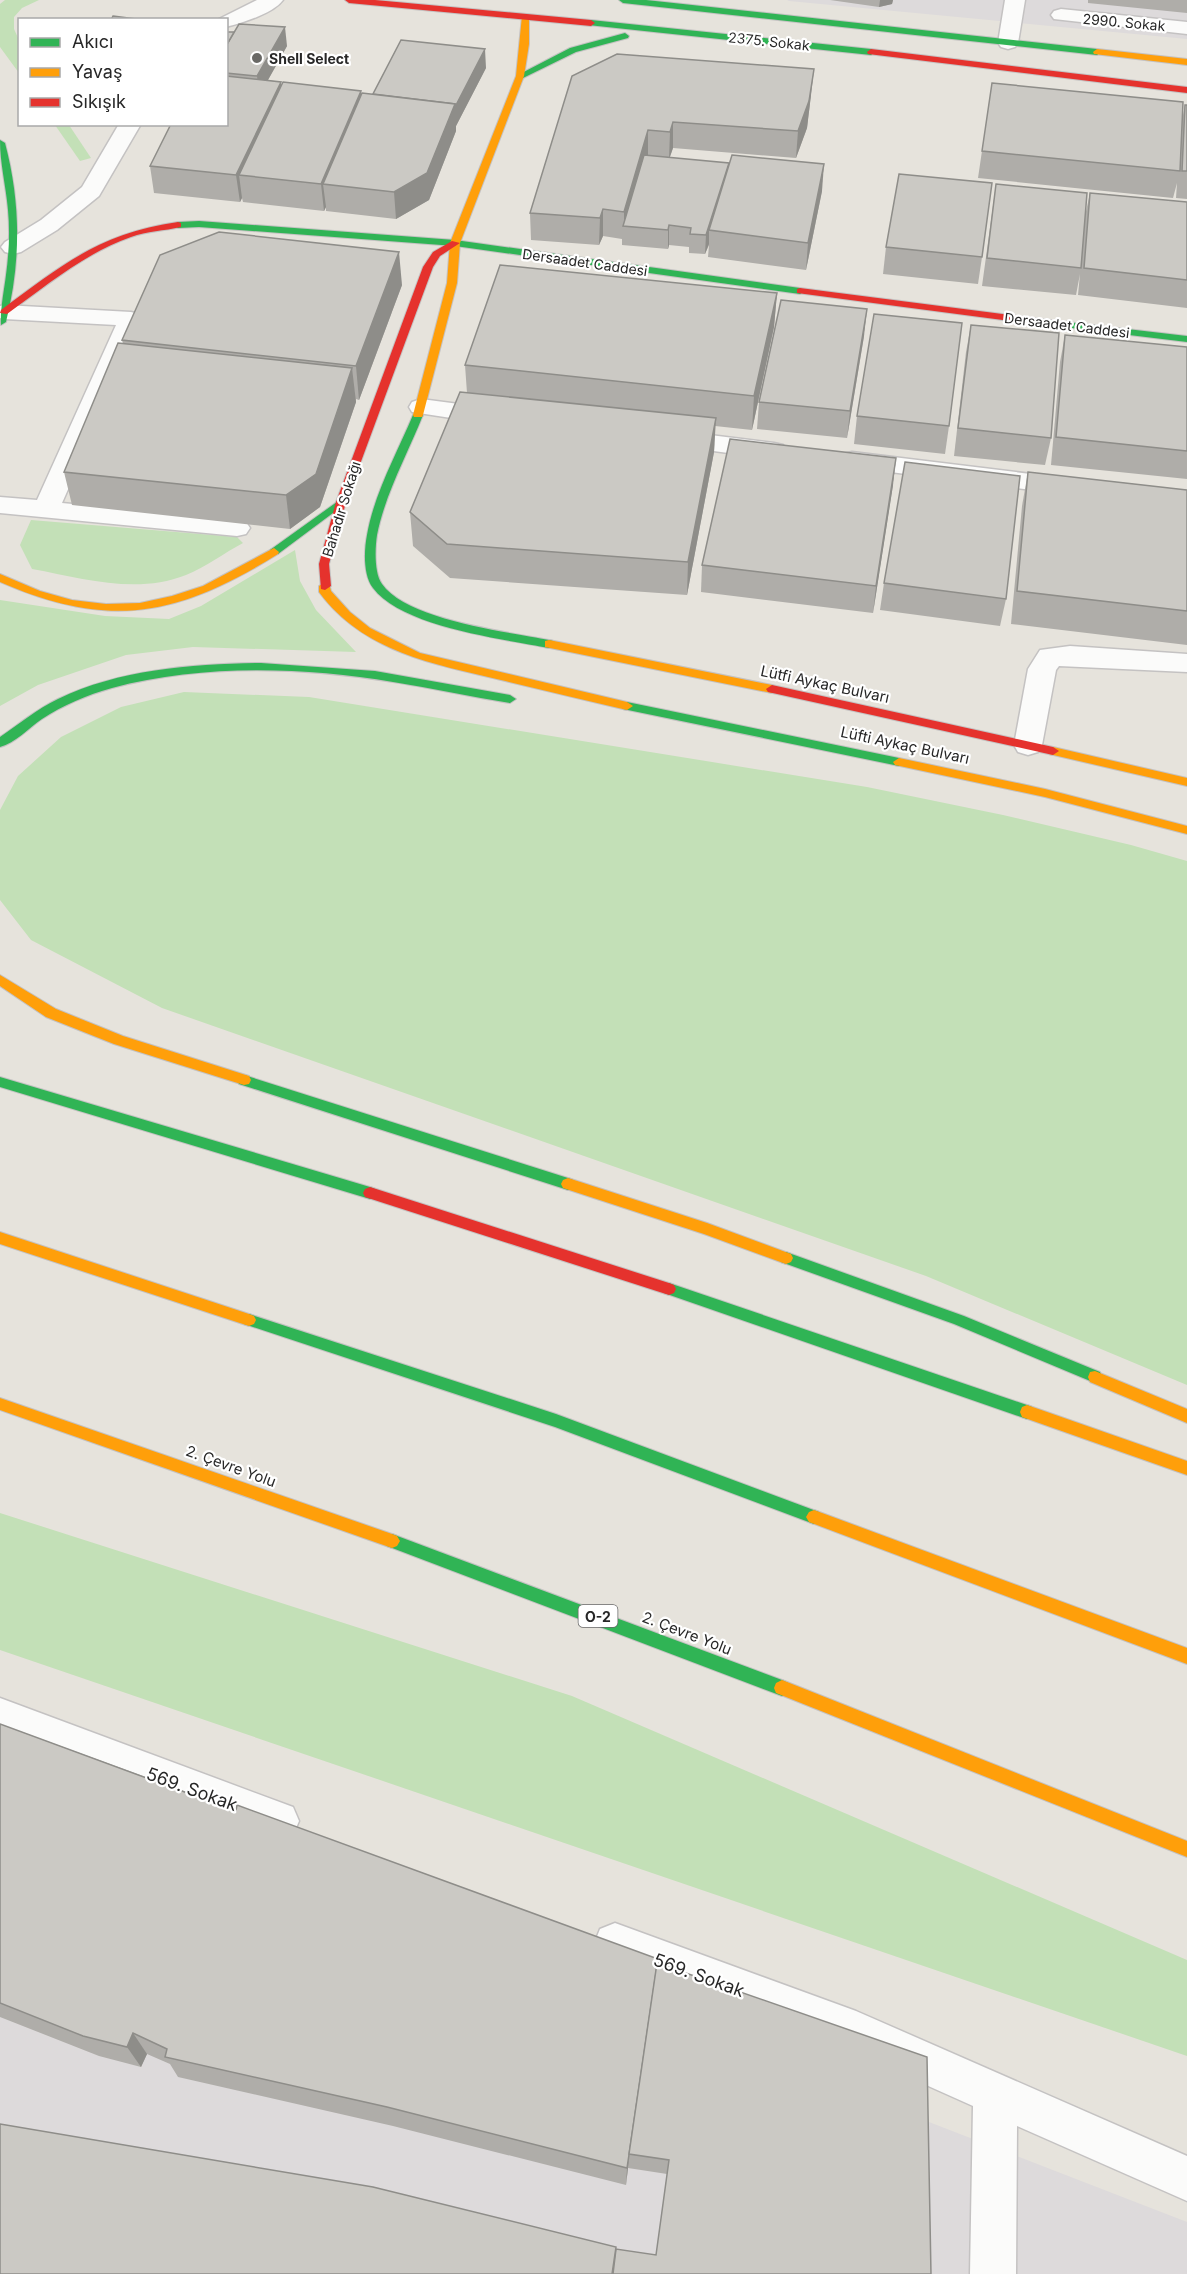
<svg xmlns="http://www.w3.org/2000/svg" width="1187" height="2274" font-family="Inter,sans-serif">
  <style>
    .industrial { fill: #dddadb }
    .green { fill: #c3e0b7 }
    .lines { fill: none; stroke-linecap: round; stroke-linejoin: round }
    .lane-casing { stroke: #c4c2c2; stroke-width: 3 }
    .street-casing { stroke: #c4c2c2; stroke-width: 3 }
    .fast-casing { stroke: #c4c2c2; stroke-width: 2 }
    .slow-casing { stroke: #c4c2c2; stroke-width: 2 }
    .jam-casing { stroke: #c4c2c2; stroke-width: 2 }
    .lane { fill: #fbfbfa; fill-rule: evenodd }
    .street { fill: #fbfbfa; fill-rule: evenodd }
    .fast { fill: #30b455; fill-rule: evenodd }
    .slow { fill: #ff9f0a; fill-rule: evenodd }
    .jam { fill: #e5322d; fill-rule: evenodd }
    .wall { fill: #afada9 }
    .shaded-wall { fill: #8e8d89 }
    .building { fill: #cbc9c4; stroke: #8e8d89; stroke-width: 1.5 }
    .poi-dot { fill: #6a6966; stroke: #fff; stroke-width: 2 }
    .labels { text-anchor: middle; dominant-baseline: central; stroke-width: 4.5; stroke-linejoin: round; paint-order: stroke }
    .far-street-label { font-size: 14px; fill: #272727; stroke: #fff }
    .far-poi-label { font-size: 14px; font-weight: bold; fill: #272727; stroke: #fff; text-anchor: start }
    .shield { fill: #fff; stroke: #686868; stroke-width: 1.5 }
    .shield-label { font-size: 14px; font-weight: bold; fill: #272727 }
    .street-label { font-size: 15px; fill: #272727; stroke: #fff }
    .near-street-label { font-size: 18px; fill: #272727; stroke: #fff }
  </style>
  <rect width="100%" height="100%" fill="#e6e3dc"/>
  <g class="industrial">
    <polygon points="787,0 1187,0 1187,39 789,1"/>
    <polygon points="0,1762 1187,2222 1187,2274 0,2274"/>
  </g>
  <g class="green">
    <polygon points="5,0 39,0 22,8 14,17 14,29 19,40 19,73 0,47 0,4"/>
    <polygon points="55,125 69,125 91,158 80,161"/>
    <path d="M31,520L237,537L243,543C224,553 206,567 186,575C136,595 82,578 32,569L20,545Z"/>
    <polygon points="295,550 300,581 316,610 356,652 193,647 126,655 38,685 0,706 0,600 105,616 169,619 201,606"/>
    <polygon points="184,692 309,697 867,787 1003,815 1131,845 1187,861 1187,1385 926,1276 162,1008 31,940 0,900 0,810 18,776 61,737 121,707"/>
    <polygon points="0,1513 572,1696 1187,1960 1187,2056 0,1650"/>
  </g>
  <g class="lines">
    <defs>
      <g id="lane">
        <path d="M257,0H283C274,13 242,23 226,27V20H217Z"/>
        <polygon points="119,124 141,124 99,196 57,230 21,252 13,254 5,252 1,247 5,242 41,220 82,187"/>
        <polygon points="4,305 131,312 139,314 143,319 62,503 237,520 246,522 250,528 246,534 237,536 0,513 0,497 37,500 116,325 4,319 0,318 0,306"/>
        <polygon points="421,399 497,409 506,412 510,417 506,422 497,425 412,412 409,407 412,402"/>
        <polygon points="670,430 774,443 783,445 787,451 783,457 774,459 661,444 657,438 661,432"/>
        <polygon points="852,452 1072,479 1081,481 1085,487 1081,493 1072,495 843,466 839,460 843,454"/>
        <polygon points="1070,646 1187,654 1187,672 1059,666 1056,670 1042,745 1038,752 1028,755 1018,752 1014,745 1028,669 1040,650"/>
      </g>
      <g id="street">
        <polygon points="1005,0 1025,0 1018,43 1015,47 1008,49 1001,47 998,43"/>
        <polygon points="1061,9 1187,22 1187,34 1054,19 1051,15 1054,11"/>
        <polygon points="0,1698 293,1807 299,1821 293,1835 279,1841 0,1736"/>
        <polygon points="615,1923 856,2011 1187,2156 1187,2201 1017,2126 1016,2274 970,2274 973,2106 850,2051 600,1959 594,1944 600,1929"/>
      </g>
      <g id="fast">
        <polygon points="619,0 646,0 1097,49 1101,52 1097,55 623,3"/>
        <polygon points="591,20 871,49 875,52 871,55 588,25 588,21"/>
        <polygon points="625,33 629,36 628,38 576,52 523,78 516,76 570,48"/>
        <path d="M0,140L5,143C21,204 21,261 6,322L1,325C0,310 4,291 6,275C9,253 10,231 8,210C6,186 0,164 0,140Z"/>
        <polygon points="199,221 455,240 800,288 805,291 800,294 455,246 199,227 178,228 173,225 178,222"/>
        <polygon points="1033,318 1187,336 1187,342 1030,323 1030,319"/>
        <path d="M418,412L423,415C408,453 385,494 377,535C375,548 374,573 382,584C407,620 508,632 549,640L553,641V647L549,648C503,639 402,627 373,588C363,575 364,550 367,535C374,494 397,453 413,415Z"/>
        <polygon points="341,499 346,502 345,504 278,554 270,554 270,550"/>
        <path d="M261,663L375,671L510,695L516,699L510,703C471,697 432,688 393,682C302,667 202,664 112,688C87,695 63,705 42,719C29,728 15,743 0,747V737C19,724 37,709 58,699C120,669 194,664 261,663Z"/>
        <polygon points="627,702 899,758 905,762 899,766 623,709 621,706"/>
        <polygon points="244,1075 568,1178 573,1180 575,1184 573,1188 568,1190 239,1084 237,1080 239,1076"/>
        <polygon points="0,1077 370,1187 375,1189 377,1193 375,1197 370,1199 0,1087"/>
        <polygon points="786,1252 964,1316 1100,1372 1102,1377 1100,1382 1095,1383 954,1324 781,1262 779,1258 781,1254"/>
        <polygon points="669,1283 1027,1405 1032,1407 1034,1412 1032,1417 1027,1419 664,1293 662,1289 664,1285"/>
        <polygon points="249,1314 556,1414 819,1512 822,1517 819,1522 814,1524 555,1427 244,1324 242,1320 244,1316"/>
        <polygon points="392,1534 782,1680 788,1683 790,1688 788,1693 782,1696 387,1546 384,1541 387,1536"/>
      </g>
      <g id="slow">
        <polygon points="522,16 529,18 529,44 524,76 460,243 457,283 423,415 422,417 414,417 413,415 447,283 450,243 516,76"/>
        <polygon points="1097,49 1187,59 1187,65 1094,54 1093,52"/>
        <path d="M274,548L279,552L278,554C178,616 110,630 0,582V574L40,591L72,600L106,604L140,603L172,596L203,586Z"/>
        <path d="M325,582L329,583L331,591L350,612L370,628L420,653L627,702L633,706L627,710C585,700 543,690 501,680C434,664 363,652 319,592V586Z"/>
        <polygon points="549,640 772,685 778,689 772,693 545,647 545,641"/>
        <polygon points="1053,747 1187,778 1187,786 1049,754 1047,751"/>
        <polygon points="899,758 1045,789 1187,826 1187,834 1045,797 895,765 893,762"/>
        <polygon points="0,975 56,1009 123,1036 249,1076 251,1080 249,1084 244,1085 114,1044 46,1017 0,986"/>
        <polygon points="568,1178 707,1223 791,1254 793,1258 791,1262 786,1264 704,1234 563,1188 561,1184 563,1180"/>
        <polygon points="0,1232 249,1314 254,1316 256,1320 254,1324 249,1326 0,1244"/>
        <polygon points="1095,1371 1187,1409 1187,1423 1090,1382 1088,1377 1090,1372"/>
        <polygon points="0,1398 392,1534 397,1536 400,1541 397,1546 392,1548 0,1410"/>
        <polygon points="1027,1405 1187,1461 1187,1475 1022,1417 1020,1412 1022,1407"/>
        <polygon points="814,1510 1187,1648 1187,1664 809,1522 806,1517 809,1512"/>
        <polygon points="782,1680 1187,1841 1187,1857 776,1693 774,1688 776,1683"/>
      </g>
      <g id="jam">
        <polygon points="345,0 375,0 591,20 595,23 591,26 349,3"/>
        <polygon points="871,49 1187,87 1187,93 868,54 867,52"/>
        <path d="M178,222L181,223V227C164,231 147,231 131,237C85,253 46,286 7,314L0,313L1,310C62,265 100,233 178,222Z"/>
        <polygon points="452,241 460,243 440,256 433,267 346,502 329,564 331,586 325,590 321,589 319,564 336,502 423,267 433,252"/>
        <polygon points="800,288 1033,318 1038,321 1033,324 797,293 797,289"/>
        <polygon points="772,685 1053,747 1059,751 1053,755 768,692 766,689"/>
        <polygon points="370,1187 669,1283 674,1285 676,1289 674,1293 669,1295 365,1197 363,1193 365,1189"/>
      </g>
    </defs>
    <use href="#lane" class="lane-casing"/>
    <use href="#street" class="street-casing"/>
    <use href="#fast" class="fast-casing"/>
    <use href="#slow" class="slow-casing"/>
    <use href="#jam" class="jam-casing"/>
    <use href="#lane" class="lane"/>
    <use href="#street" class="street"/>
    <use href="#fast" class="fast"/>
    <use href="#slow" class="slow"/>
    <use href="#jam" class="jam"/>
  </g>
  <g class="wall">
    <polygon points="830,0 893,0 892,4 879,7"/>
    <polygon points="1088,0 1187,0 1187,13 1088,3"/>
    <polygon points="226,32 287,46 268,80 281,82 281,85 361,95 373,94 486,68 456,126 456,131 429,200 396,219 326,211 326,207 324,211 243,202 242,198 240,202 154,193 150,166 226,124"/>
    <polygon points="572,76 811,95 807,128 796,158 673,148 670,157 822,191 806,270 708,257 709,245 705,254 689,253 689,247 669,245 668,249 622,245 622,239 603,236 599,245 531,240 530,213"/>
    <polygon points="992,83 1182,120 1185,105 1187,105 1187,199 1176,198 1177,183 1173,198 978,178"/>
    <polygon points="996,184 1085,216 1090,193 1187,202 1187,308 1078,295 1080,274 1076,295 982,286"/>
    <polygon points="886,247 982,257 978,284 883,274"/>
    <polygon points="402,285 359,400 356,399 356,402 320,507 290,529 72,505 64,472 123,344 122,340"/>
    <polygon points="777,293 774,327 752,430 715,426 714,452 687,595 450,578 413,546 410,512 467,393 465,365"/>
    <polygon points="971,325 1051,438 1045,465 954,456 966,352"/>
    <polygon points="1065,335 1187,347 1187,479 1051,465 1060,362"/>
    <polygon points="864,336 847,438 757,429 759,402"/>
    <polygon points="857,416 949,426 945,454 854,444"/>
    <polygon points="1028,472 1187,490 1187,645 1011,624 1022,506"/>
    <polygon points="893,485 873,613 701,592 702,565"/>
    <polygon points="884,583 1006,599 1000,626 880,610"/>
    <polygon points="0,1724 657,1963 931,2274 0,2274 616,2250 656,2255 667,2174 628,2168 626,2185 393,2126 178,2077 170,2064 147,2054 141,2067 99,2056 0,2017"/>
  </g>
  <g class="shaded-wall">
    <polygon points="880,0 893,0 892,4 879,7"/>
    <polygon points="285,27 287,46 259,96 257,76"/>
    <polygon points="485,49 486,68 456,126 456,131 429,200 396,219 394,192 455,104"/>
    <polygon points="814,69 811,95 807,128 796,158 798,131"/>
    <polygon points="281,82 284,108 239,175 242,198 240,202 236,175"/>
    <polygon points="361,91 363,118 323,184 326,207 324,211 321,184"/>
    <polygon points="673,122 673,148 669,159 670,132"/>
    <polygon points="648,130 648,157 624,226 624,212"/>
    <polygon points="729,163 709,230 709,244 705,254 706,235"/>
    <polygon points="824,164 822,191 806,270 808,243"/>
    <polygon points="603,209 603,236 599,245 600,218"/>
    <polygon points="669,225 669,245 668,249 668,230"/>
    <polygon points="399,252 402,285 359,400 356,366"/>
    <polygon points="777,293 774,327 752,430 754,396"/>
    <polygon points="867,309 864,336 847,438 850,411"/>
    <polygon points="352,368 356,402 320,507 290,529 286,495"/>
    <polygon points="716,418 714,452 687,595 688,562"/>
    <polygon points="896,458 893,485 873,613 876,586"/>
    <polygon points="133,2033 147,2054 141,2067 127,2047"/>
    <polygon points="629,2154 628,2168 626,2185 627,2168"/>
  </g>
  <g class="building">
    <polygon points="113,16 144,20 111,20"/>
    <polygon points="239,24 285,27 257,76 226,73 226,46"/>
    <polygon points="226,32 234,32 226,46"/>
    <polygon points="401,40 485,49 455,107 455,104 373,94"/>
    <polygon points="617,54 814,69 809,101 798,131 673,122 670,132 648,130 624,212 603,209 600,218 530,213 572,76"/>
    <polygon points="226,76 281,82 236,175 150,166 171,124 226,124"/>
    <polygon points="283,82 361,91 321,184 239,175"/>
    <polygon points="992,83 1183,102 1180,171 982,151"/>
    <polygon points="362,93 455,104 427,173 394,192 323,184"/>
    <polygon points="1185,105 1187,105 1187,171 1182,171"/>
    <polygon points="644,155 729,163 706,235 690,234 691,228 669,225 668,230 623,226"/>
    <polygon points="732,155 824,164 808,243 709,230"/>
    <polygon points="899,174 992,183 982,257 886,247"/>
    <polygon points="996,184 1087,193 1081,268 987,258"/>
    <polygon points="1090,193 1187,202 1187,280 1084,268"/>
    <polygon points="219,232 399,252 356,366 122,340 160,255"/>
    <polygon points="500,265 777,293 754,396 465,365"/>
    <polygon points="781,300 867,309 850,411 759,402"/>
    <polygon points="874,314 962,323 949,426 857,416"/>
    <polygon points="971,325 1059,333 1051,438 958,428"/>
    <polygon points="1065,335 1187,347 1187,451 1056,437"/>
    <polygon points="118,343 352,368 316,474 286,495 64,472"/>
    <polygon points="460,392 716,418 688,562 447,544 410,512"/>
    <polygon points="730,439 896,458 876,586 702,565"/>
    <polygon points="905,462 1020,476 1006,599 884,583"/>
    <polygon points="1028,472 1187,490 1187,611 1017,591"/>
    <polygon points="0,1724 236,1811 237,1805 658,1959 627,2168 387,2107 165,2057 167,2049 133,2033 127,2047 83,2036 0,2003"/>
    <polygon points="657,1963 927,2057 931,2274 613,2274 616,2249 656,2255 669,2160 629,2154"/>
    <polygon points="0,2124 373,2187 616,2247 612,2274 0,2274"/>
  </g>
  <circle class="poi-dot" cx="257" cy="58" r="6"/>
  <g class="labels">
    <g class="far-street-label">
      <text transform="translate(1124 22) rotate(5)">2990. Sokak</text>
      <text transform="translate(769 41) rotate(6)">2375. Sokak</text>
      <text transform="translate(585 262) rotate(8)">Dersaadet Caddesi</text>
      <text transform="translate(1067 325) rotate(7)">Dersaadet Caddesi</text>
      <text transform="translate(341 509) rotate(-73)">Bahadır Sokağı</text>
    </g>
    <g class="far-poi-label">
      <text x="269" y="58">Shell Select</text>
    </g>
    <rect class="shield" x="578.5" y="1605" width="39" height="22" rx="4.5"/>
    <g class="shield-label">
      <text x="598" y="1616">O-2</text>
    </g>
    <g class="street-label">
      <text transform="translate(825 684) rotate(12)">Lütfi Aykaç Bulvarı</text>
      <text transform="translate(905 745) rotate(12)">Lüfti Aykaç Bulvarı</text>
      <text transform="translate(231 1466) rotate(20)">2. Çevre Yolu</text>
      <text transform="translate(687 1633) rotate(21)">2. Çevre Yolu</text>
    </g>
    <g class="near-street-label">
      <text transform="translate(192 1789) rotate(20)">569. Sokak</text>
      <text transform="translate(699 1975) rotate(20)">569. Sokak</text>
    </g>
  </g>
  <rect x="18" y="18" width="210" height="108" fill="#ffffff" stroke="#a9a9a9" stroke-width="1.5"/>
  <rect x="30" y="38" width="30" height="9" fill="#30b455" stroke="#a9a9a9" stroke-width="1.5"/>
  <text x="72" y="48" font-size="18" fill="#272727">Akıcı</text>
  <rect x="30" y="68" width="30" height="9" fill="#ff9f0a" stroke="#a9a9a9" stroke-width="1.5"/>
  <text x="72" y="78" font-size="18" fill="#272727">Yavaş</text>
  <rect x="30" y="98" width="30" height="9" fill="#e5322d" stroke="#a9a9a9" stroke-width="1.5"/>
  <text x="72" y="108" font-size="18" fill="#272727">Sıkışık</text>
</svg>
